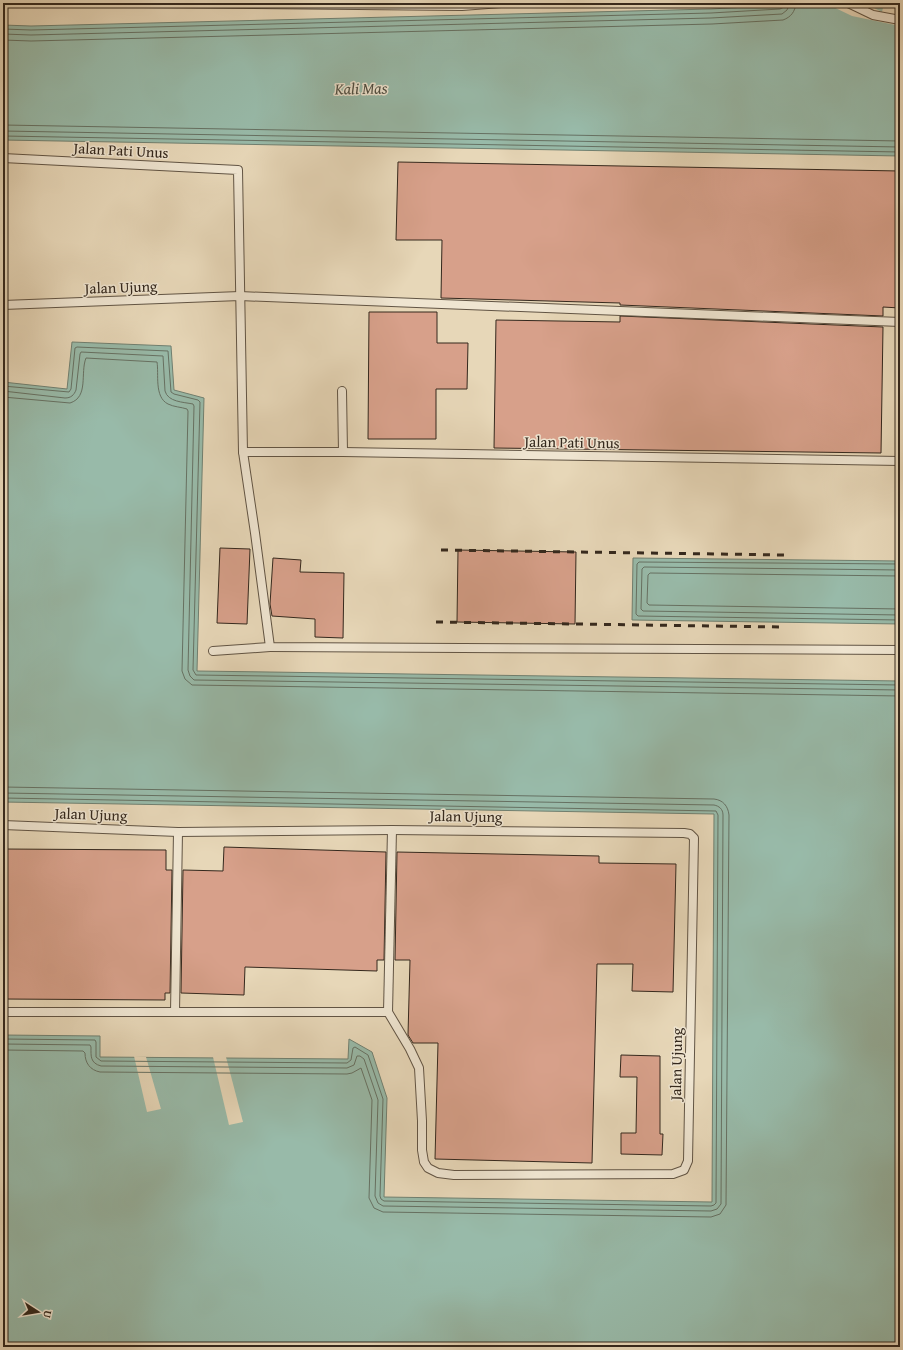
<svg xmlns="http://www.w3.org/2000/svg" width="903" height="1350" font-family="'Gentium Book Plus',serif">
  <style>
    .water { fill: #98baa9; stroke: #708071 }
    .pier { fill: #e7d7b8 }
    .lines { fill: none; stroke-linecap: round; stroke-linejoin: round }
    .shore { stroke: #667163; stroke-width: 1 }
    .building { fill: #d7a08a; stroke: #34281d }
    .service-casing { stroke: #615444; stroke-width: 10 }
    .service { stroke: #efe5d1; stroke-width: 8 }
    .rail { stroke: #34281d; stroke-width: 3; stroke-dasharray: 7 7; stroke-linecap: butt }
    .labels { text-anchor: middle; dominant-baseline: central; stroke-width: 3; stroke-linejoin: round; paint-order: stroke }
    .street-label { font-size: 15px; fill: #34281d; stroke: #efe5d1 }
    .water-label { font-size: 16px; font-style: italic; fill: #4d4c40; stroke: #efe5d1 }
  </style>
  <rect width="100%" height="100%" fill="#e7d7b8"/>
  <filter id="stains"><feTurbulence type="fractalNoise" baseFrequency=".005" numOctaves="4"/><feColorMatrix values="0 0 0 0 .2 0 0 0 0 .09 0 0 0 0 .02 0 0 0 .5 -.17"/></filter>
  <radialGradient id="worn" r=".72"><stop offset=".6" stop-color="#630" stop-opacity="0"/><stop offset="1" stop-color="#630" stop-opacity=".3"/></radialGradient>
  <g class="water">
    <polygon points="817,3 900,3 900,156 3,140 3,25 31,26 711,9"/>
    <polygon points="72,342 171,346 174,390 204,398 197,671 900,681 900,1347 3,1347 3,1035 100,1036 100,1057 348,1059 349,1039 372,1052 387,1098 384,1197 712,1202 714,814 3,802 3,382 67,389"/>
    <polygon points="633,558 900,561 900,624 632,620"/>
  </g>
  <g class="pier">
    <polygon points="825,3 864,3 882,12 884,3 898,3 896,10 900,11 900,26 852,16"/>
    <polygon points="134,1056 146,1057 161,1109 147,1112"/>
    <polygon points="213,1057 226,1057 243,1122 229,1125"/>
  </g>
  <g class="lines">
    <g class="shore">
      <polyline points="3,29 31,30 711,13 780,9 784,7 785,3"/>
      <polyline points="3,34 31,35 711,18 782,14 787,10 790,3"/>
      <path d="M3,40L31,41L712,24L783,20C791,17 795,12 796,3"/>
      <polyline points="3,125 900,141"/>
      <polyline points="3,131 900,147"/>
      <polyline points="3,136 900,152"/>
      <polyline points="3,386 69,392 71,389 75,348 77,347 168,351 171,392 174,394 198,400 200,402 193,670 196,675 900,685"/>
      <path d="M3,391L65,398C71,398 74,395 76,390L80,354L81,352L163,356L165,391C168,402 183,402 193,404L194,406L188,670L190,676L194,680L900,690"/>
      <path d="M3,397L70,403C89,397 80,373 86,358L157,362C159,374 154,397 168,404C174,407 181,407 187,409L188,411L182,671L185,679L192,685L900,696"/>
      <polyline points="900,564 639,562 637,564 636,614 638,616 900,620"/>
      <polyline points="900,570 644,567 642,569 641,609 643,611 900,615"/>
      <polyline points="900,576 650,573 648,575 647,603 649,605 900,609"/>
      <path d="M3,787L714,799C723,800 728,806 729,815L726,1205L720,1214L711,1217L383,1212L374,1208L369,1198L372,1100L361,1068L352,1073L347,1074L100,1072C90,1070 85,1063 85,1053L83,1051L3,1050"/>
      <path d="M3,793L714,805C719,806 723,809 723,815L721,1204L717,1209L711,1211L383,1206L378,1203L375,1196L378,1100L364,1059L360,1056H357L354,1065L347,1068L101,1066C90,1063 91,1056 91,1047L90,1045L3,1044"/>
      <polyline points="3,798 716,811 718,815 716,1203 714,1205 711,1206 384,1201 381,1199 380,1196 383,1099 368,1055 355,1047 353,1048 351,1060 347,1063 101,1061 96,1057 96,1042 95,1040 3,1039"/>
    </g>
  </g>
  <g class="building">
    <polygon points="398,162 900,171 900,308 883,307 883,316 620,305 620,303 441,298 442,240 396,240"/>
    <polygon points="369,312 437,312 437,343 468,343 467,389 436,389 436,439 368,439"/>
    <polygon points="620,316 883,327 881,453 494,448 496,320 620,322"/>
    <polygon points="220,548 250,549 247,624 217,623"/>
    <polygon points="458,550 576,552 575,624 457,622"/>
    <polygon points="273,558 301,560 300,572 344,573 343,638 315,637 315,619 272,616 270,604"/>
    <polygon points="224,847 386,852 384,960 377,960 377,971 245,967 244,995 181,993 183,870 223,871"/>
    <polygon points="3,849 166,850 166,870 172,870 170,993 165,993 165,1000 3,999"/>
    <polygon points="397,852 599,856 599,863 676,864 673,992 632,991 633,964 597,964 592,1163 435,1159 438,1043 413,1043 408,1035 410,960 395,960"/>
    <polygon points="621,1055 660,1056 660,1134 663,1134 662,1155 621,1154 621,1133 636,1133 637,1077 620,1077"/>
  </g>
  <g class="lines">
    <defs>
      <g id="service">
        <polyline points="143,3 462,6 501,3"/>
        <polyline points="848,3 873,15 900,20"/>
        <polyline points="3,158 238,170 243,452 255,533 270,647 900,650"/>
        <polyline points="3,305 240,296 900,322"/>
        <polyline points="342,391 343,452"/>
        <polyline points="243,452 343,452 900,461"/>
        <polyline points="213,651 270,647"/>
        <polyline points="3,825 178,832"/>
        <polyline points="3,1012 388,1012 410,1049 419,1068 422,1121 422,1150 424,1162 428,1168 438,1173 454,1175 673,1174 684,1170 688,1161 694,838 690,834 684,833 392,830 178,832 175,1012"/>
        <polyline points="388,1012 392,830"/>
      </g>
    </defs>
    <use href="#service" class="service-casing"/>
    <use href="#service" class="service"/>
    <g class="rail">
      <polyline points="441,550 785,555"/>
      <polyline points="436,622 783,627"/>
    </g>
  </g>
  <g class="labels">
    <g class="street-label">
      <text transform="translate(121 150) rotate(3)">Jalan Pati Unus</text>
      <text transform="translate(121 287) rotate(-2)">Jalan Ujung</text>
      <text transform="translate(572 442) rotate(1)">Jalan Pati Unus</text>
      <text transform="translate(91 814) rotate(2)">Jalan Ujung</text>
      <text transform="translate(466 816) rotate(1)">Jalan Ujung</text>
      <text transform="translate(676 1064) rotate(-89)">Jalan Ujung</text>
    </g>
    <g class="water-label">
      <text transform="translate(361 88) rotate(-1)">Kali Mas</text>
    </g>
  </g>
  <rect width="903" height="1350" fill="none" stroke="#e7d7b8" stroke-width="16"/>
  <rect x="4" y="4" width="895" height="1342" fill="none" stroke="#34281d" stroke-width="2"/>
  <rect x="8" y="8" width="887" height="1334" fill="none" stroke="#34281d"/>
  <g transform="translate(38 1312) rotate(102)" stroke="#efe5d1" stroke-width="3" paint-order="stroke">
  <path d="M0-3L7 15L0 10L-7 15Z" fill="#34281d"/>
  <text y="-6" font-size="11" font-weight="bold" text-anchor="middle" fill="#34281d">U</text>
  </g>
  <rect width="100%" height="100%" filter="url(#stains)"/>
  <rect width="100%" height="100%" fill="url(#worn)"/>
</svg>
